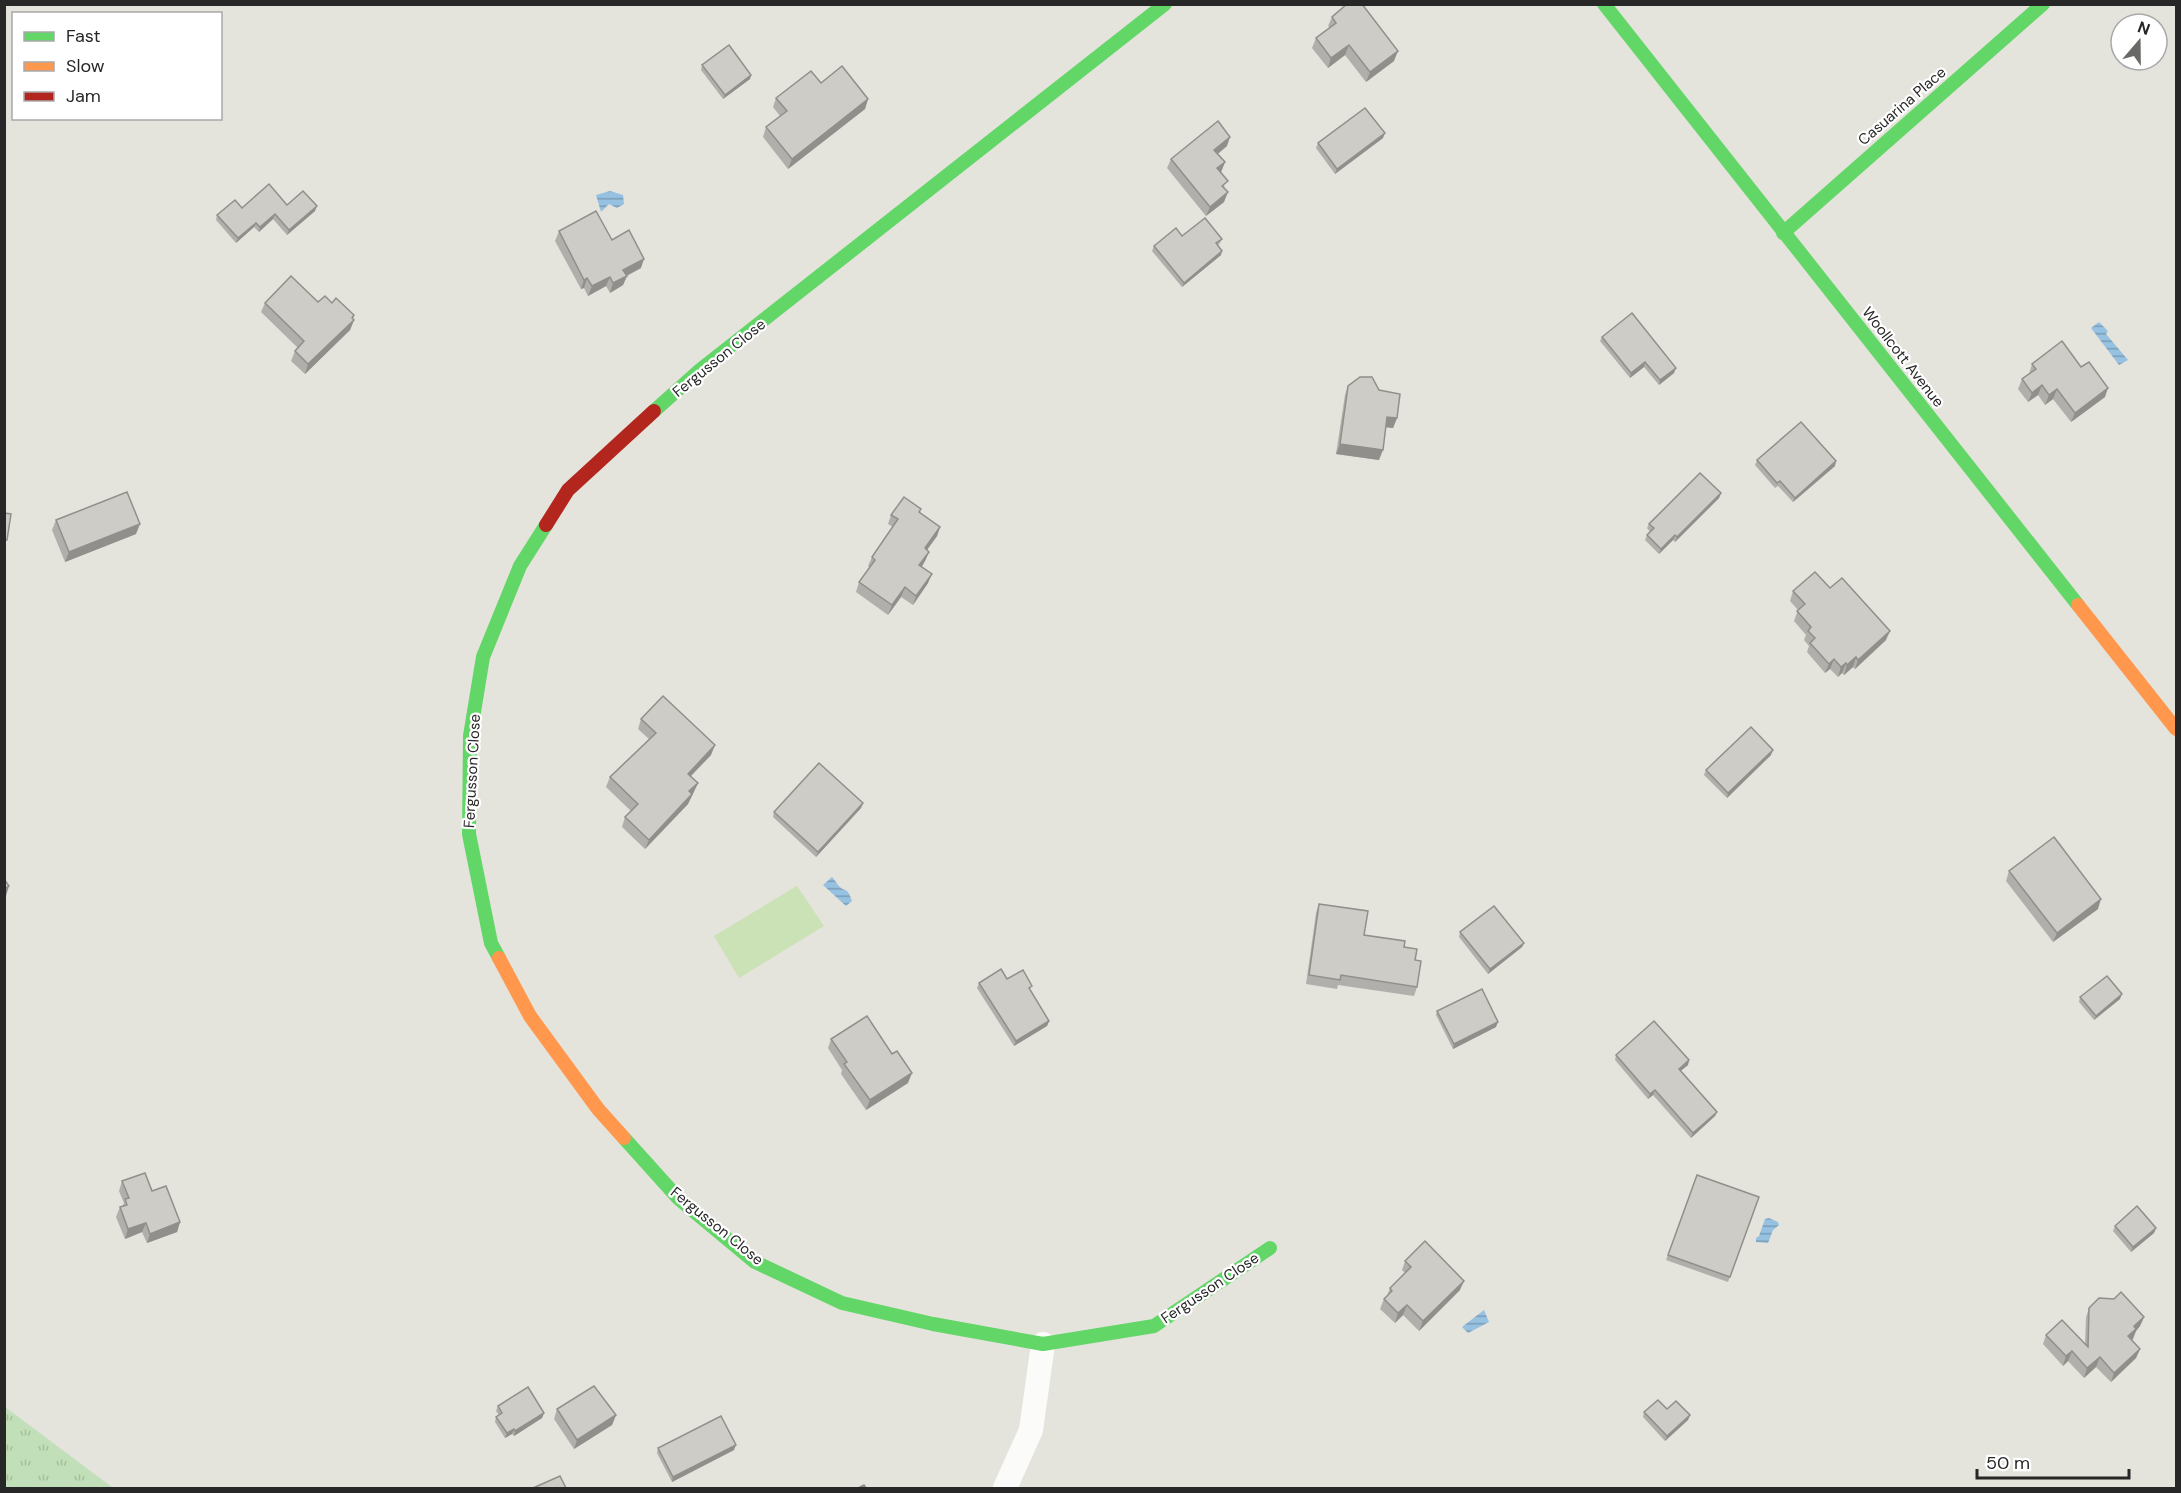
<svg xmlns="http://www.w3.org/2000/svg" width="2181" height="1493" font-family="'DM Sans',sans-serif">
  <style>
    .grass { fill: url(#grass-tufts) }
    .pitch { fill: #cae2b6 }
    .water { fill: url(#water-rules) }
    .lines { fill: none; stroke-linecap: round; stroke-linejoin: round }
    .street { stroke: #fbfbfa; stroke-width: 24 }
    .fast { stroke: #63d668; stroke-width: 14 }
    .slow { stroke: #ff974d; stroke-width: 14 }
    .jam { stroke: #b3261e; stroke-width: 14 }
    .wall { fill: #b0afab }
    .shaded-wall { fill: #908f8b }
    .building { fill: #cdccc7; stroke: #908f8b; stroke-width: 1.5 }
    .labels { text-anchor: middle; dominant-baseline: central; stroke-width: 4.5; stroke-linejoin: round; paint-order: stroke }
    .street-label { font-size: 15px; fill: #272727; stroke: #fff }
  </style>
  <defs>
    <pattern id="grass-tufts" width="24" height="20" patternUnits="userSpaceOnUse" patternTransform="scale(1.5)"><rect width="24" height="20" fill="#c1dfb8"/><path d="M3 7l-1-3M5 7V3M7 7l1-3M15 17l-1-3M17 17v-4M19 17l1-3" fill="none" stroke="#a6bf9e"/></pattern>
    <pattern id="water-rules" width="6" height="5" patternUnits="userSpaceOnUse" patternTransform="scale(1.5)"><rect width="6" height="5" fill="#96c1e1"/><path d="M0 2.5h6" fill="none" stroke="#7a9db6"/></pattern>
  </defs>
  <rect width="100%" height="100%" fill="#e4e3dc"/>
  <polygon class="grass" points="4,1407 5,1407 113,1488 5,1488"/>
  <polygon class="pitch" points="797,886 824,926 739,978 714,936"/>
  <g class="water">
    <polygon points="610,191 623,195 624,204 617,208 609,204 601,212 596,195"/>
    <polygon points="2099,322 2108,331 2106,334 2128,360 2119,365 2091,328"/>
    <path d="M832,877C834,879 836,882 838,885C844,893 847,885 852,901L846,906L823,885Z"/>
    <polygon points="1769,1218 1778,1222 1779,1225 1773,1230 1768,1243 1756,1242 1756,1238 1759,1236 1765,1219"/>
    <polygon points="1484,1310 1489,1322 1468,1333 1462,1327"/>
  </g>
  <g class="lines">
    <polyline class="street" points="1005,1488 1031,1430 1043,1344"/>
    <g class="fast">
      <polyline points="1604,4 2078,605"/>
      <polyline points="1783,233 2043,4"/>
      <polyline points="654,411 700,370 1165,4"/>
      <polyline points="499,958 491,943 469,834 470,736 483,657 520,566 546,525"/>
      <polyline points="624,1138 678,1198 755,1262 842,1303 933,1324 1043,1344 1154,1326 1270,1248"/>
    </g>
    <g class="slow">
      <polyline points="2078,605 2176,729"/>
      <polyline points="499,958 530,1016 598,1109 624,1138"/>
    </g>
    <polyline class="jam" points="546,525 568,490 654,411"/>
  </g>
  <g class="wall">
    <polygon points="1332,17 1394,61 1366,82 1345,55 1328,68 1312,48 1316,38 1330,28 1328,26"/>
    <polygon points="702,65 751,75 750,79 723,99 701,70"/>
    <polygon points="821,83 868,99 865,109 788,169 763,137 766,127 780,116 773,107 776,98"/>
    <polygon points="1383,138 1335,174 1316,148 1318,143"/>
    <polygon points="1227,146 1218,154 1225,162 1221,172 1225,189 1224,202 1206,216 1167,168 1171,159"/>
    <polygon points="287,205 315,211 287,235 273,219 259,232 254,227 236,243 216,220 217,215 242,208"/>
    <polygon points="559,231 612,240 641,268 627,276 623,285 610,293 606,286 588,296 584,288 581,289 555,241"/>
    <polygon points="1182,236 1222,239 1220,243 1218,245 1221,255 1182,287 1152,251 1154,246"/>
    <polygon points="318,302 332,303 354,320 350,330 305,374 291,361 295,351 298,348 261,312 265,303"/>
    <polygon points="1602,337 1674,373 1659,385 1644,367 1630,378 1600,341"/>
    <polygon points="2032,364 2105,397 2071,422 2053,399 2045,405 2038,395 2028,402 2018,389 2022,379 2029,374"/>
    <polygon points="1348,386 1379,390 1397,418 1393,428 1386,427 1379,460 1336,454 1345,395"/>
    <polygon points="1757,460 1835,466 1793,502 1778,486 1775,488 1755,465"/>
    <polygon points="1721,493 1719,498 1675,542 1673,540 1659,554 1645,540 1647,535 1650,532 1647,528 1649,524"/>
    <polygon points="919,512 940,527 937,536 927,550 929,552 925,561 922,567 928,583 913,605 901,597 888,615 856,592 859,582 870,568 868,566 872,557 893,527 888,524 891,515"/>
    <polygon points="56,520 136,534 65,562 52,530"/>
    <polygon points="1830,588 1886,640 1855,669 1853,667 1844,675 1842,673 1838,677 1830,669 1825,673 1807,652 1809,646 1804,640 1806,635 1794,621 1798,610 1790,601 1793,591"/>
    <polygon points="641,719 711,755 691,776 698,783 688,804 645,849 622,827 625,817 631,811 606,787 610,777 649,739 638,729"/>
    <polygon points="1771,755 1727,798 1704,775 1706,770"/>
    <polygon points="863,803 861,808 816,857 773,817 774,812"/>
    <polygon points="2009,871 2098,909 2053,942 2006,881"/>
    <polygon points="1319,904 1364,935 1404,947 1415,960 1417,987 1414,996 1338,985 1337,989 1306,984 1316,913"/>
    <polygon points="1460,932 1524,943 1522,947 1488,974 1459,937"/>
    <polygon points="1007,979 1030,991 1049,1021 1047,1026 1014,1046 977,988 979,983"/>
    <polygon points="2080,997 2120,999 2094,1020 2079,1002"/>
    <polygon points="1437,1011 1496,1027 1453,1049 1436,1015"/>
    <polygon points="831,1039 908,1083 866,1110 841,1074 842,1070 828,1048"/>
    <polygon points="1616,1055 1689,1060 1688,1065 1680,1071 1717,1112 1715,1116 1691,1138 1653,1095 1648,1099 1615,1060"/>
    <polygon points="1697,1175 1759,1197 1728,1282 1666,1260"/>
    <polygon points="122,1181 152,1191 180,1222 177,1232 147,1243 142,1232 125,1239 116,1217 120,1207 122,1207 124,1203 119,1191"/>
    <polygon points="2115,1226 2156,1228 2154,1233 2131,1252 2113,1231"/>
    <polygon points="1405,1261 1460,1290 1419,1331 1403,1315 1395,1323 1380,1309 1384,1299 1387,1296 1390,1288 1405,1273 1402,1270"/>
    <polygon points="2089,1308 2144,1317 2140,1326 2136,1331 2131,1340 2140,1349 2136,1358 2111,1382 2096,1367 2084,1378 2068,1361 2063,1366 2043,1344 2046,1335 2085,1344 2086,1317"/>
    <polygon points="498,1406 544,1413 542,1418 514,1436 512,1434 505,1438 495,1422 496,1417 499,1415 496,1411"/>
    <polygon points="557,1409 616,1415 612,1425 574,1449 554,1419"/>
    <polygon points="1667,1409 1690,1415 1688,1420 1665,1441 1643,1417 1644,1412"/>
    <polygon points="658,1448 734,1450 672,1482 657,1453"/>
  </g>
  <g class="shaded-wall">
    <polygon points="1349,45 1345,55 1328,68 1331,58"/>
    <polygon points="1398,51 1394,61 1366,82 1370,72"/>
    <polygon points="751,75 750,79 723,99 725,95"/>
    <polygon points="868,99 865,109 788,169 792,159"/>
    <polygon points="1385,133 1383,138 1335,174 1337,169"/>
    <polygon points="1230,137 1227,146 1211,159 1214,150"/>
    <polygon points="1225,162 1221,172 1214,178 1217,168"/>
    <polygon points="1228,192 1224,202 1206,216 1210,207"/>
    <polygon points="317,206 315,211 287,235 289,230"/>
    <polygon points="275,214 273,219 259,232 260,227"/>
    <polygon points="256,223 254,227 236,243 238,238"/>
    <polygon points="1222,251 1221,255 1182,287 1184,283"/>
    <polygon points="644,259 641,268 620,279 623,270"/>
    <polygon points="627,276 623,285 610,293 613,283"/>
    <polygon points="610,277 606,286 588,296 592,286"/>
    <polygon points="587,278 584,288 581,289 584,280"/>
    <polygon points="354,315 352,322 354,320 350,330 305,374 308,364"/>
    <polygon points="1645,362 1644,367 1630,378 1631,373"/>
    <polygon points="1676,368 1674,373 1659,385 1660,380"/>
    <polygon points="2042,385 2038,395 2028,402 2032,393"/>
    <polygon points="2108,388 2105,397 2071,422 2075,413"/>
    <polygon points="2057,389 2053,399 2045,405 2049,395"/>
    <polygon points="1387,417 1397,418 1393,428 1384,427"/>
    <polygon points="1340,444 1383,450 1379,460 1336,454"/>
    <polygon points="1836,461 1835,466 1793,502 1795,498"/>
    <polygon points="1721,493 1719,498 1675,542 1677,537"/>
    <polygon points="140,524 136,534 65,562 69,552"/>
    <polygon points="940,527 937,536 921,558 925,548"/>
    <polygon points="1675,535 1673,540 1659,554 1661,549"/>
    <polygon points="929,552 925,561 916,575 919,565"/>
    <polygon points="932,574 928,583 913,605 916,596"/>
    <polygon points="905,587 901,597 888,615 892,605"/>
    <polygon points="1890,631 1886,640 1855,669 1858,660"/>
    <polygon points="1856,657 1853,667 1844,675 1847,665"/>
    <polygon points="1834,659 1830,669 1825,673 1829,664"/>
    <polygon points="1846,663 1842,673 1838,677 1841,667"/>
    <polygon points="715,745 711,755 684,783 688,774"/>
    <polygon points="1773,750 1771,755 1727,798 1728,793"/>
    <polygon points="698,783 688,804 645,849 649,840 689,791"/>
    <polygon points="863,803 861,808 816,857 818,852"/>
    <polygon points="9,886 6,896 4,896 4,889"/>
    <polygon points="2101,899 2098,909 2053,942 2057,933"/>
    <polygon points="1524,943 1522,947 1488,974 1490,969"/>
    <polygon points="2122,994 2120,999 2094,1020 2096,1016"/>
    <polygon points="1049,1021 1047,1026 1014,1046 1016,1041"/>
    <polygon points="1498,1022 1496,1027 1453,1049 1454,1044"/>
    <polygon points="1689,1060 1688,1065 1677,1074 1679,1069"/>
    <polygon points="912,1073 908,1083 866,1110 870,1100"/>
    <polygon points="1655,1090 1653,1095 1648,1099 1650,1094"/>
    <polygon points="1717,1112 1715,1116 1691,1138 1693,1133"/>
    <polygon points="180,1222 177,1232 147,1243 150,1234"/>
    <polygon points="146,1223 142,1232 125,1239 128,1229"/>
    <polygon points="2156,1228 2154,1233 2131,1252 2133,1247"/>
    <polygon points="1464,1281 1460,1290 1419,1331 1423,1321"/>
    <polygon points="1407,1305 1403,1315 1395,1323 1398,1313"/>
    <polygon points="2144,1317 2140,1326 2136,1331 2133,1339 2125,1346 2134,1326"/>
    <polygon points="2140,1349 2136,1358 2111,1382 2114,1373"/>
    <polygon points="2072,1351 2068,1361 2063,1366 2066,1356"/>
    <polygon points="2100,1357 2096,1367 2084,1378 2087,1368"/>
    <polygon points="544,1413 542,1418 514,1436 515,1431"/>
    <polygon points="616,1415 612,1425 574,1449 577,1440"/>
    <polygon points="1690,1415 1688,1420 1665,1441 1667,1436"/>
    <polygon points="514,1429 512,1434 505,1438 507,1433"/>
    <polygon points="736,1445 734,1450 672,1482 673,1477"/>
  </g>
  <g class="building">
    <polygon points="1347,4 1362,4 1398,51 1370,72 1349,45 1331,58 1316,38 1336,23 1332,17"/>
    <polygon points="729,45 751,75 725,95 702,65"/>
    <polygon points="842,66 868,99 792,159 766,127 787,111 776,98 811,71 821,83"/>
    <polygon points="1365,108 1385,133 1337,169 1318,143"/>
    <polygon points="1218,121 1230,137 1214,150 1225,162 1217,168 1228,181 1222,186 1228,192 1210,207 1171,159"/>
    <polygon points="269,184 287,205 303,191 317,206 289,230 275,214 260,227 256,223 238,238 217,215 235,200 242,208"/>
    <polygon points="596,211 612,240 629,230 644,259 623,270 627,276 613,283 610,277 592,286 587,278 584,280 559,231"/>
    <polygon points="1205,218 1222,239 1216,243 1222,251 1184,283 1154,246 1176,228 1182,236"/>
    <polygon points="291,276 318,302 325,296 332,303 336,298 354,315 352,318 354,320 308,364 295,351 304,341 265,303"/>
    <polygon points="1632,313 1676,368 1660,380 1645,362 1631,373 1602,337"/>
    <polygon points="2062,341 2081,367 2089,362 2108,388 2075,413 2057,389 2049,395 2042,385 2032,393 2022,379 2036,369 2032,364"/>
    <polygon points="1360,377 1372,377 1379,390 1400,394 1397,418 1387,417 1383,450 1340,444 1348,386"/>
    <polygon points="1801,422 1836,461 1795,498 1780,481 1777,483 1757,460"/>
    <polygon points="1700,473 1721,493 1677,537 1675,535 1661,549 1647,535 1654,528 1649,524"/>
    <polygon points="127,492 140,524 69,552 56,520"/>
    <polygon points="904,497 921,509 919,512 940,527 925,548 929,552 919,565 932,574 916,596 905,587 892,605 859,582 875,560 872,557 898,519 891,515"/>
    <polygon points="4,513 11,514 7,540 4,540"/>
    <polygon points="1815,572 1830,588 1842,578 1890,631 1858,660 1856,657 1847,665 1846,663 1841,667 1834,659 1829,664 1810,643 1815,638 1808,631 1811,627 1797,611 1805,604 1793,591"/>
    <polygon points="663,696 715,745 688,774 698,783 689,791 692,794 649,840 625,817 638,804 610,777 656,733 641,719"/>
    <polygon points="1751,727 1773,750 1728,793 1706,770"/>
    <polygon points="819,763 863,803 818,852 774,812"/>
    <polygon points="2054,837 2101,899 2057,933 2009,871"/>
    <polygon points="4,879 9,886 4,889"/>
    <polygon points="1319,904 1368,911 1364,935 1405,941 1404,947 1417,949 1415,960 1421,961 1417,987 1341,975 1340,980 1309,975"/>
    <polygon points="1494,906 1524,943 1490,969 1460,932"/>
    <polygon points="1001,969 1007,979 1023,970 1032,986 1029,988 1049,1021 1016,1041 979,983"/>
    <polygon points="2107,976 2122,994 2096,1016 2080,997"/>
    <polygon points="1482,989 1498,1022 1454,1044 1437,1011"/>
    <polygon points="867,1016 892,1054 897,1051 912,1073 870,1100 844,1064 847,1062 831,1039"/>
    <polygon points="1654,1021 1689,1060 1679,1069 1717,1112 1693,1133 1655,1090 1650,1094 1616,1055"/>
    <polygon points="145,1173 152,1191 166,1186 180,1222 150,1234 146,1223 128,1229 120,1207 127,1205 125,1199 129,1198 122,1181"/>
    <polygon points="1697,1175 1759,1197 1730,1277 1668,1255"/>
    <polygon points="2137,1206 2156,1228 2133,1247 2115,1226"/>
    <polygon points="1425,1241 1464,1281 1423,1321 1407,1305 1398,1313 1384,1299 1392,1291 1390,1288 1411,1267 1405,1261"/>
    <polygon points="2121,1292 2144,1317 2134,1326 2136,1329 2128,1336 2140,1349 2114,1373 2100,1357 2087,1368 2072,1351 2066,1356 2046,1335 2062,1320 2088,1347 2089,1308 2099,1298 2114,1299"/>
    <polygon points="594,1386 616,1415 577,1440 557,1409"/>
    <polygon points="528,1387 544,1413 515,1431 514,1429 507,1433 496,1417 502,1413 498,1406"/>
    <polygon points="1658,1400 1667,1409 1676,1401 1690,1415 1667,1436 1644,1412"/>
    <polygon points="721,1416 736,1445 673,1477 658,1448"/>
    <polygon points="560,1476 566,1488 533,1488"/>
    <polygon points="864,1485 866,1488 858,1488"/>
  </g>
  <g class="labels">
    <g class="street-label">
      <text transform="translate(1902 106) rotate(-41)">Casuarina Place</text>
      <text transform="translate(1903 357) rotate(52)">Woollcott Avenue</text>
      <text transform="translate(719 358) rotate(-39)">Fergusson Close</text>
      <text transform="translate(472 771) rotate(-87)">Fergusson Close</text>
      <text transform="translate(717 1226) rotate(39)">Fergusson Close</text>
      <text transform="translate(1210 1288) rotate(-34)">Fergusson Close</text>
    </g>
  </g>
  <rect width="2181" height="1493" fill="none" stroke="#272727" stroke-width="12"/>
  <rect x="12" y="12" width="210" height="108" fill="#ffffff" stroke="#a9a9a9" stroke-width="1.5"/>
  <rect x="24" y="32" width="30" height="9" fill="#63d668" stroke="#a9a9a9" stroke-width="1.5"/>
  <text x="66" y="42" font-size="18" fill="#272727">Fast</text>
  <rect x="24" y="62" width="30" height="9" fill="#ff974d" stroke="#a9a9a9" stroke-width="1.5"/>
  <text x="66" y="72" font-size="18" fill="#272727">Slow</text>
  <rect x="24" y="92" width="30" height="9" fill="#b3261e" stroke="#a9a9a9" stroke-width="1.5"/>
  <text x="66" y="102" font-size="18" fill="#272727">Jam</text>
  <g transform="translate(2139 42) rotate(20)"><circle r="28" fill="#ffffff" stroke="#a9a9a9" stroke-width="1.5"/>
  <path d="M0-4.5L10 22L0 15L-10 22Z" fill="#696966"/>
  <text y="-9" font-size="16" font-weight="bold" text-anchor="middle" fill="#272727">N</text>
  </g>
  <path d="M1977 1469v9h152v-9" fill="none" stroke="#272727" stroke-width="3"/>
  <text x="1986" y="1469" font-size="18" fill="#272727" stroke="#ffffff" stroke-width="4.5" paint-order="stroke">50 m</text>
</svg>
